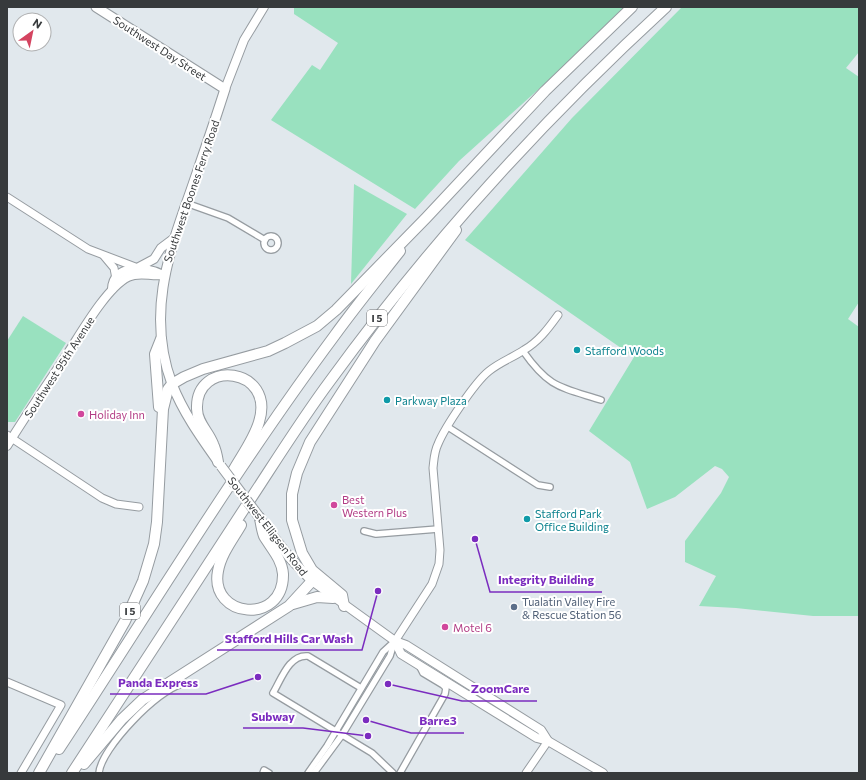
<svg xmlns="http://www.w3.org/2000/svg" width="866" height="780" font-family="Commissioner,sans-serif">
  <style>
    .green { fill: #99e1bf }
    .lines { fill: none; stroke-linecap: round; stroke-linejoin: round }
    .minor-casing { stroke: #969ca1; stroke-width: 8 }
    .tertiary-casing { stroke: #969ca1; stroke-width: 9 }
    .secondary-casing { stroke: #969ca1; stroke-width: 10 }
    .primary-casing { stroke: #969ca1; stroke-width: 11 }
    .motorway-casing { stroke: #969ca1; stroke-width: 12 }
    .minor { stroke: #fff; stroke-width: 5.5 }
    .tertiary { stroke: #fff; stroke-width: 7 }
    .secondary { stroke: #fff; stroke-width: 8 }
    .primary { stroke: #fff; stroke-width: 9 }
    .motorway { stroke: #fff; stroke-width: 10 }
    .primary-bridge-casing { stroke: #969ca1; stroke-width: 11; stroke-linecap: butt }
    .primary-bridge { stroke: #fff; stroke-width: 9 }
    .culture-dot { fill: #0f9aa8; stroke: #fff; stroke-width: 1.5 }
    .hotel-dot { fill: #d1479c; stroke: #fff; stroke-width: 1.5 }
    .service-dot { fill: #5c6f8a; stroke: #fff; stroke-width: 1.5 }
    .labels { text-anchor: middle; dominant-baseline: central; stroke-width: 4; stroke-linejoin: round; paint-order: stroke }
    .shield { fill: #fff; stroke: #737576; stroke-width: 1 }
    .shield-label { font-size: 10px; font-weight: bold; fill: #373a3c }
    .street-label { font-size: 11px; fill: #373a3c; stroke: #fff }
    .culture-label { font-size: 11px; fill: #0d838f; stroke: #fff; text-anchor: start }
    .hotel-label { font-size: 11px; fill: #b23c85; stroke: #fff; text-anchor: start }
    .service-label { font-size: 11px; fill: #4e5e75; stroke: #fff; text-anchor: start }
    .leader { fill: none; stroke: #7b2cbf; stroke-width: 1.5 }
    .callout-dot { fill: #7b2cbf; stroke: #fff; stroke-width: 1.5 }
    .callout-label { font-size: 12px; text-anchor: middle; font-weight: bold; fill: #7b2cbf; stroke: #fff; stroke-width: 4; stroke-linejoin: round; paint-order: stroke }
  </style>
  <rect width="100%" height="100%" fill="#e1e8ed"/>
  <g class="green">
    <polygon points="294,7 630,7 459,161 415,209 271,120 312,65 320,70 338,43 294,14"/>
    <polygon points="682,7 859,7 859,52 846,68 859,77 859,302 848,319 859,327 859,616 813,616 736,608 699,606 716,576 685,562 685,541 721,493 729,477 722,469 715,466 675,497 647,509 630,462 589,431 634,357 465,240 572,118"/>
    <polygon points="354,184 407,214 351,284"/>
    <polygon points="23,316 66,343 15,422 7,422 7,341"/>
  </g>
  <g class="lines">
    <defs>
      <g id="minor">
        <polyline points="186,203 228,218 265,240"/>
        <circle cx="271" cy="243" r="7"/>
        <path d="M523,351C549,388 560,387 601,400"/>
        <polyline points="448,427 538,485 550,487"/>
        <polyline points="364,531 376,534 438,529"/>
        <path d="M361,688L308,656C289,654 281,680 273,693L372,753L393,773"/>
        <path d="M99,773C101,748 158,690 182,684"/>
        <polyline points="263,773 264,770 269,773"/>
        <polyline points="308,773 327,746 383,652 395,641"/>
        <polyline points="314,773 342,735 390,656 394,643"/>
        <polyline points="400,773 445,694 446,688 443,685 423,673 420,667"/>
      </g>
      <g id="tertiary">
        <polyline points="7,197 88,249 138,268"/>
        <polyline points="104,256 114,268 116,279"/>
        <polyline points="7,435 102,498 116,504 139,507"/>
        <path d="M395,641L432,584L439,564L440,550L433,468C434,460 434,452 438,444C445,427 475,382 489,371C500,362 512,358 524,350C538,342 548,329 558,315"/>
        <polyline points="7,682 61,705 21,773"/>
        <polyline points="526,773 548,741"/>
      </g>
      <g id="secondary">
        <polyline points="225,89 244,40 264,7"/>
        <polyline points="139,267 154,259 161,248 173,239"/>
        <path d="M112,289C113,264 145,266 161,274"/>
        <path d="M7,446C26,415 46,386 66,356C80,335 106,288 128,277C140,271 151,277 163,275"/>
        <polyline points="312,581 395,641 406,645 541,730 548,741"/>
        <polyline points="395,641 401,654 537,738 548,741 603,773"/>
      </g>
      <g id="primary">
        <path d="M96,7L225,89C214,124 202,158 190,193C167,257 147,317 172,384C183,412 200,436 217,460"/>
        <polyline points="260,520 290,558 312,581"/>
      </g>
      <g id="motorway">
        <polyline points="159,407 155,354 161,339"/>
        <path d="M218,462C217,456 216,450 213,444C209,432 197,423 197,409C195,358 276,367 259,422C254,439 242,455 233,471"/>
        <path d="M241,525C233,539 221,554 218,571C209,618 284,626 283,574C282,559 271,548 264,536C262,531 261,524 260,518"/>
        <polyline points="293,604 317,597 333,598"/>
        <polyline points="344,606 342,595 312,570 302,553 292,520 292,494 297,473 310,442 375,341 456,230"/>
        <path d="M59,749C150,610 236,468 335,335C356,306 378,279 400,251"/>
        <polyline points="84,764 122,719 142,700 289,606 312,581"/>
        <polyline points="39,773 125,621 143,581 154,544 157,522 163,409 168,389 172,384 184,377 203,369 268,351 285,343 317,326 336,310 426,218 545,91 632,7"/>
        <path d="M72,773C131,683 189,592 248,503C275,462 301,420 330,381C429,245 542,121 666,7"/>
      </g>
    </defs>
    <use href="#minor" class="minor-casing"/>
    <use href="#tertiary" class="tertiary-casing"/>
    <use href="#secondary" class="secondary-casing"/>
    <use href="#primary" class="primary-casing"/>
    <use href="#motorway" class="motorway-casing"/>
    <use href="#minor" class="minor"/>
    <use href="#tertiary" class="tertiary"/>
    <use href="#secondary" class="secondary"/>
    <use href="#primary" class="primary"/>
    <use href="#motorway" class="motorway"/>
    <defs>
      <polyline id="primary-bridge" points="221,466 260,518"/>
    </defs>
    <use href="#primary-bridge" class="primary-bridge-casing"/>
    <use href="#primary-bridge" class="primary-bridge"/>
  </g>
  <g class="culture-dot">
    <circle cx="577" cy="350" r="4"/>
    <circle cx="387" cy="400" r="4"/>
    <circle cx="527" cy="519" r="4"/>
  </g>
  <g class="hotel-dot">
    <circle cx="81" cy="414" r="4"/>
    <circle cx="334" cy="505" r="4"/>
    <circle cx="445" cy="627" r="4"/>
  </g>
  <circle class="service-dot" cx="514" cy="607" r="4"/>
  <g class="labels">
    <g class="shield">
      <rect x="367" y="310" width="20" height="16" rx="3"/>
      <rect x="120" y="603" width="20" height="16" rx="3"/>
    </g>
    <g class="shield-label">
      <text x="377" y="318">I 5</text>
      <text x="130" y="611">I 5</text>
    </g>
    <g class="street-label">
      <text transform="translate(160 48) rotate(33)">Southwest Day Street</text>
      <text transform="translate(191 191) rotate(-71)">Southwest Boones Ferry Road</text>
      <text transform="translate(59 367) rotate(-57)">Southwest 95th Avenue</text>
      <text transform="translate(268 526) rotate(52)">Southwest Elligsen Road</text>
    </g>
    <g class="culture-label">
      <text x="585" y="350">Stafford Woods</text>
      <text x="395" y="400">Parkway Plaza</text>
      <text x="535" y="513">Stafford Park<tspan x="535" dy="13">Office Building</tspan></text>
    </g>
    <g class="hotel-label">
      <text x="89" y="414">Holiday Inn</text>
      <text x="342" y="499">Best<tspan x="342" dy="13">Western Plus</tspan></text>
      <text x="453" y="627">Motel 6</text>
    </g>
    <g class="service-label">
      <text x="522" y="601">Tualatin Valley Fire<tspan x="522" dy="13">&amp; Rescue Station 56</tspan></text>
    </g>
  </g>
  <path class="leader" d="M475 539L490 592H602M378 591L362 650H217M258 677L206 694H110M388 684L462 701H537M368 736L303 728H243M366 720L411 733H464"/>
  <g class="callout-dot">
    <circle cx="475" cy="539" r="4"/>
    <circle cx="378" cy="591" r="4"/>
    <circle cx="258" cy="677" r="4"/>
    <circle cx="388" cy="684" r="4"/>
    <circle cx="368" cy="736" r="4"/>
    <circle cx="366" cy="720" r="4"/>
  </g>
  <g class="callout-label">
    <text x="546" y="584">Integrity Building</text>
    <text x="289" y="643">Stafford Hills Car Wash</text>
    <text x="158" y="687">Panda Express</text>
    <text x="500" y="693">ZoomCare</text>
    <text x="273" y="721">Subway</text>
    <text x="438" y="725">Barre3</text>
  </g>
  <rect width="866" height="780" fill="none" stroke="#373a3c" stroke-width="16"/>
  <g transform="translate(32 32) rotate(33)"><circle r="19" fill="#ffffff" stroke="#afb0b1"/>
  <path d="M0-3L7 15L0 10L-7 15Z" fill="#d44460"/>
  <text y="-6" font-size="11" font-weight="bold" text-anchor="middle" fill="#373a3c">N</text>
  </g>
</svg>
